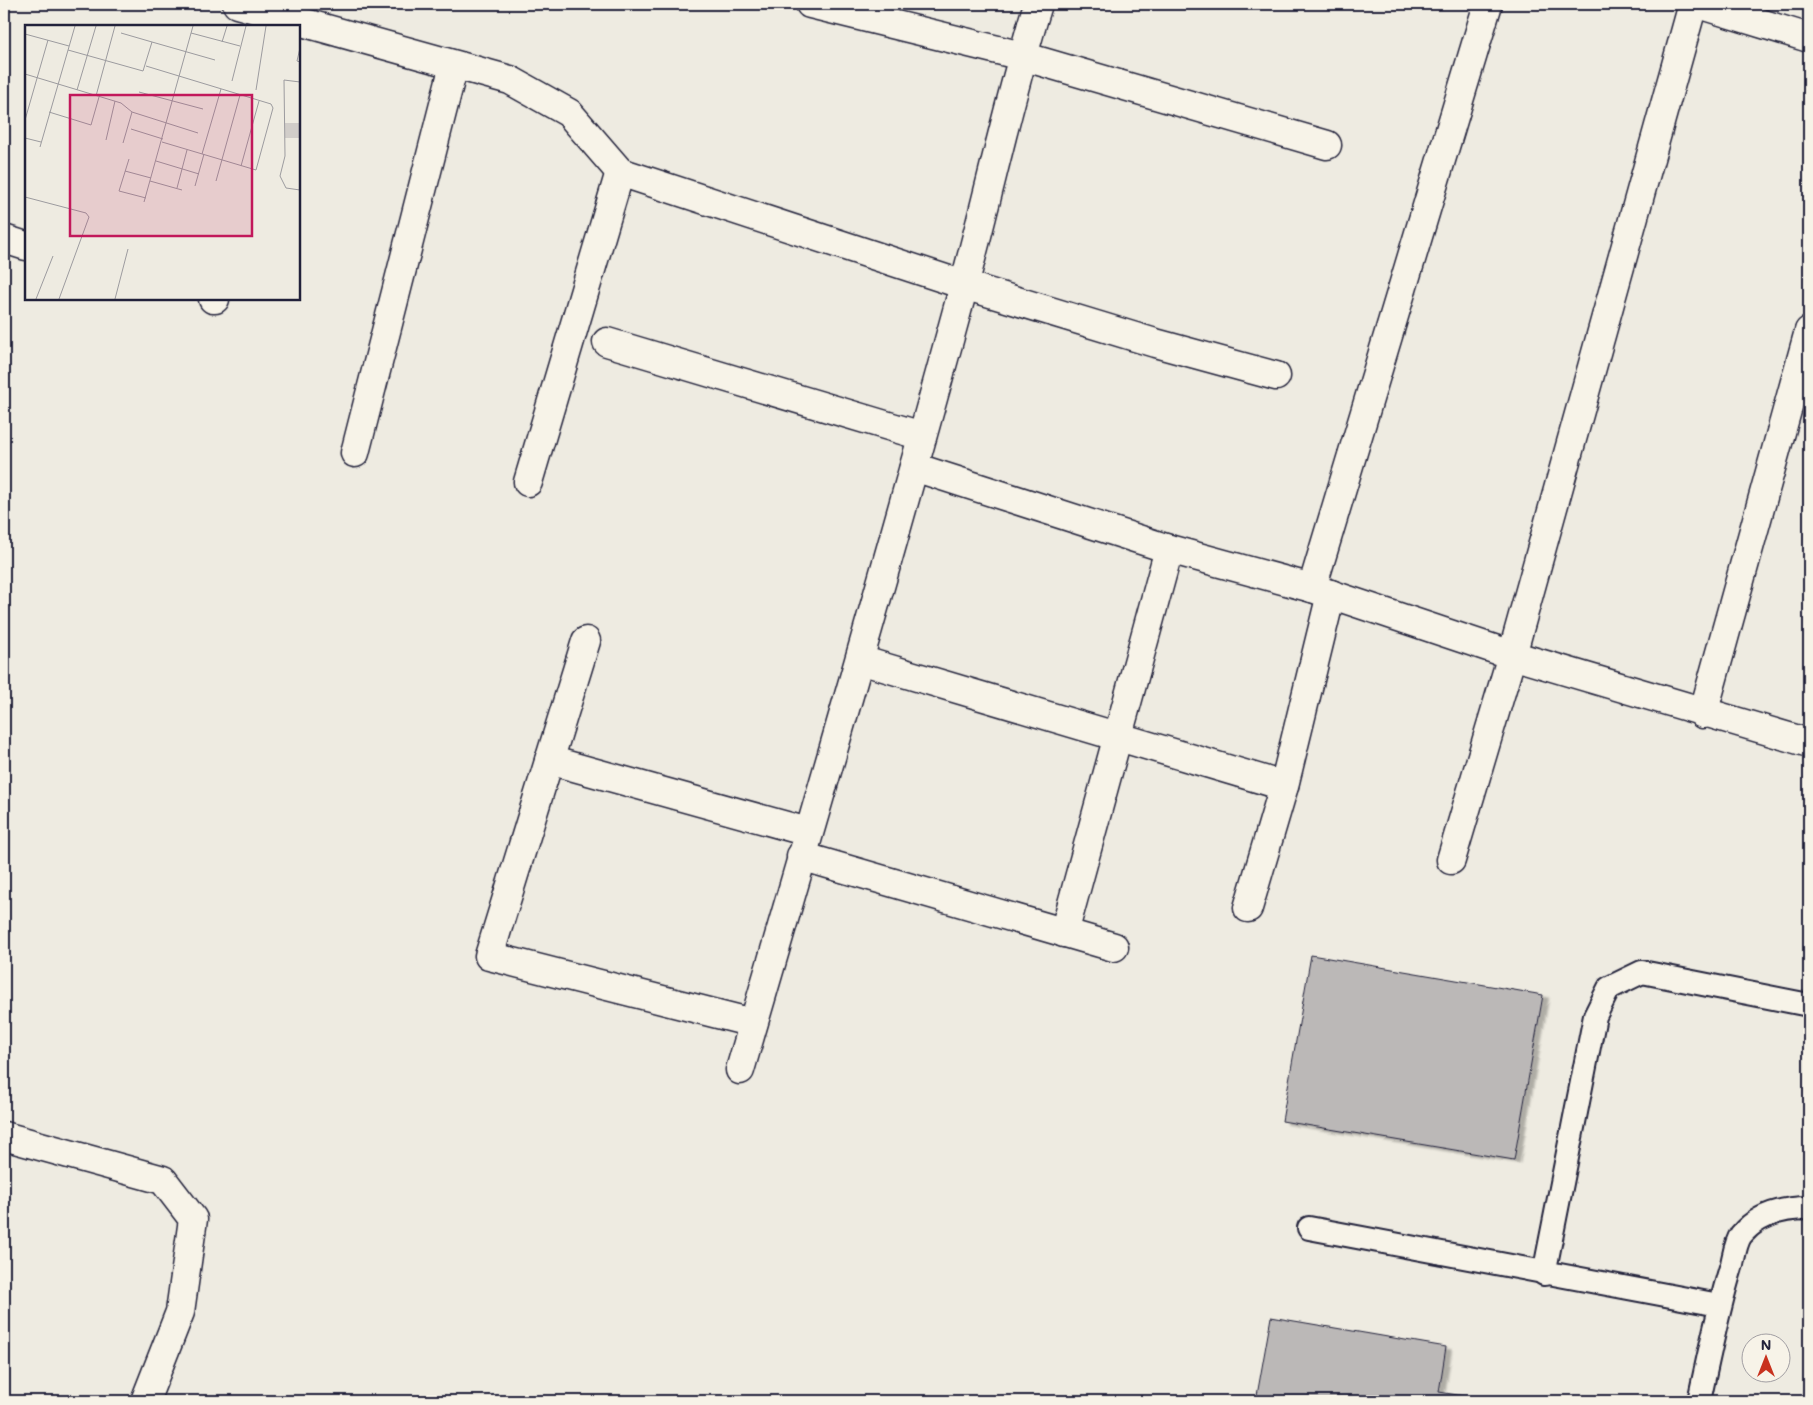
<svg xmlns="http://www.w3.org/2000/svg" width="1813" height="1405" font-family="Mali,sans-serif">
  <style>
    .building { fill: #bbb8b7; stroke: #22223b; filter: url(#shadow) }
    .lines { fill: none; stroke-linecap: round; stroke-linejoin: round }
    .service-casing { stroke: #22223b; stroke-width: 26 }
    .minor-casing { stroke: #22223b; stroke-width: 31 }
    .service { stroke: #f7f3e8; stroke-width: 22 }
    .minor { stroke: #f7f3e8; stroke-width: 28 }
    .inset-road { fill: none; stroke: #9c9b9f; stroke-width: 1 }
    .view { fill: #c2185b; fill-opacity: 0.15; stroke: #c2185b; stroke-width: 2.5 }
    .inset-edge { fill: none; stroke: #22223b; stroke-width: 2.5 }
  </style>
  <defs>
    <filter id="shadow"><feDropShadow dx="5.5" dy="3" stdDeviation="1" flood-color="#0004"/></filter>
  </defs>
  <rect width="100%" height="100%" fill="#eeebe1"/>
  <filter id="ink" filterUnits="userSpaceOnUse"><feTurbulence type="fractalNoise" baseFrequency=".02" numOctaves="2"/><feDisplacementMap in="SourceGraphic" scale="10" xChannelSelector="R" yChannelSelector="G"/><feConvolveMatrix kernelMatrix="1 2 1 2 8 2 1 2 1" color-interpolation-filters="sRGB"/></filter>
  <g filter="url(#ink)">
    <g class="building">
      <polygon points="1311,955 1543,995 1514,1160 1282,1121"/>
      <polygon points="1271,1317 1446,1347 1439,1392 1495,1401 1256,1401"/>
    </g>
    <g class="lines">
      <defs>
        <g id="service">
          <polyline points="1309,1228 1719,1305"/>
          <polyline points="1544,1274 1595,1016 1609,988 1642,972 1809,1005"/>
          <path d="M1699,1401C1709,1355 1718,1309 1732,1264C1734,1255 1736,1242 1741,1235C1758,1214 1784,1208 1809,1208"/>
        </g>
        <g id="minor">
          <polyline points="237,4 510,80 569,113 620,172 964,285 1155,343 1276,376"/>
          <polyline points="810,4 1022,56 1327,145"/>
          <polyline points="1698,4 1809,38"/>
          <polyline points="4,239 26,246"/>
          <polyline points="213,299 215,299"/>
          <polyline points="607,342 922,436"/>
          <polyline points="355,453 454,65"/>
          <polyline points="914,467 1169,549 1312,588 1512,655 1809,743"/>
          <polyline points="528,482 620,172"/>
          <polyline points="1312,588 1488,4"/>
          <polyline points="586,641 489,956 753,1023"/>
          <polyline points="860,660 1284,786"/>
          <polyline points="1703,714 1809,331"/>
          <polyline points="549,760 808,832"/>
          <polyline points="801,856 1114,947"/>
          <polyline points="1451,860 1512,655 1693,4"/>
          <polyline points="1248,908 1284,786 1331,594"/>
          <polyline points="1064,933 1169,549"/>
          <path d="M740,1070C816,810 892,550 963,289C989,194 1009,98 1038,4"/>
          <polyline points="4,1136 163,1180 193,1219 180,1312 145,1401"/>
        </g>
      </defs>
      <use href="#service" class="service-casing"/>
      <use href="#minor" class="minor-casing"/>
      <use href="#service" class="service"/>
      <use href="#minor" class="minor"/>
    </g>
  </g>
  <g transform="translate(25 25)">
    <rect width="275" height="275" fill="#eeebe1"/>
    <path d="M260,98H275V113H260Z" fill="#d1cdc9"/>
    <path class="inset-road" d="M166,8L215,21M0,9L44,21M127,17L190,35M197,17L202,1M275,23L272,36L275,37M43,25L118,46L127,17L96,8M121,41L246,79L248,83L231,145L137,117M0,49L96,78L107,87L173,108M207,56L221,1M275,57L259,55L260,131L255,151L261,163L275,165M52,65L71,1M231,65L241,1M114,67L178,84M71,71L90,1M24,87L66,100L74,72M0,95L23,15M106,104L138,114M0,113L16,117M81,115L90,76M98,118L107,87M15,122L50,1M177,129L196,64M104,134L94,166L121,173M131,136L174,149M216,141L234,76M100,146L126,153M125,156L157,165M191,156L215,70M170,161L179,129M152,163L162,125M0,172L61,188L64,192L34,274M119,177L168,1M11,274L28,231M90,274L103,224"/>
    <path class="view" d="M45,70H227V211H45Z"/>
    <rect width="275" height="275" class="inset-edge"/>
  </g>
  <rect width="1813" height="1405" fill="none" stroke="#f7f3e8" stroke-width="20"/>
  <rect x="10" y="10" width="1793" height="1385" fill="none" stroke="#22223b" stroke-width="2" filter="url(#ink)"/>
  <g transform="translate(1766 1358)"><circle r="24" fill="#f7f3e8" stroke="#a29fa3"/>
  <path d="M0-4L9 19L0 12L-9 19Z" fill="#c8321e"/>
  <text y="-8" font-size="14" font-weight="bold" text-anchor="middle" fill="#22223b">N</text>
  </g>
</svg>
